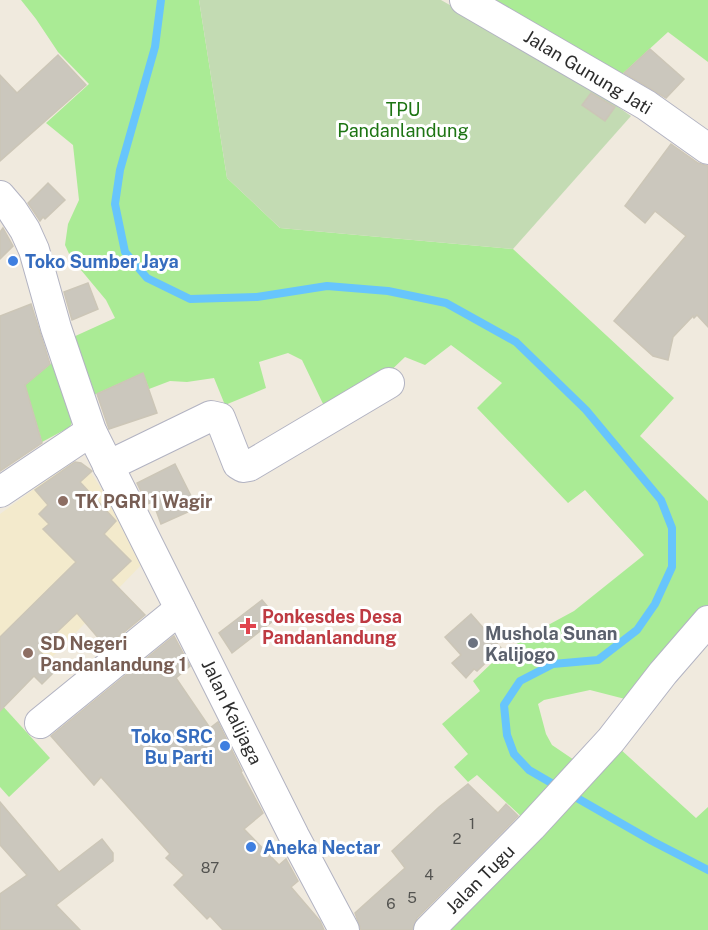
<svg xmlns="http://www.w3.org/2000/svg" width="708" height="930" font-family="'Public Sans',sans-serif">
  <style>
    .education { fill: #f3eacc }
    .green { fill: #aaeb95 }
    .cemetery { fill: #c3dbb3 }
    .lines { fill: none; stroke-linecap: round; stroke-linejoin: round }
    .stream { stroke: #67c5fc; stroke-width: 8 }
    .building { fill: #cbc7bd; stroke: #ccc6b7; stroke-width: 1.5 }
    .minor-casing { stroke: #b2b3c2; stroke-width: 32 }
    .minor { stroke: #fff; stroke-width: 30 }
    .shop-dot { fill: #3f7fe0; stroke: #fff; stroke-width: 2 }
    .education-dot { fill: #8d6e63; stroke: #fff; stroke-width: 2 }
    .health-dot { fill: #e0444e; stroke: #fff; stroke-width: 2 }
    .worship-dot { fill: #6b7280; stroke: #fff; stroke-width: 2 }
    .labels { text-anchor: middle; dominant-baseline: central; stroke-width: 6; stroke-linejoin: round; paint-order: stroke }
    .number-label { font-size: 15px; fill: #545451 }
    .street-label { font-size: 18px; fill: #2d2d2d; stroke: #fff }
    .park-label { font-size: 18px; fill: #1d7413; stroke: #fff }
    .shop-label { font-size: 18px; font-weight: bold; fill: #366cbe; stroke: #fff; text-anchor: start }
    .education-label { font-size: 18px; font-weight: bold; fill: #785e54; stroke: #fff; text-anchor: start }
    .health-label { font-size: 18px; font-weight: bold; fill: #be3a42; stroke: #fff; text-anchor: start }
    .worship-label { font-size: 18px; font-weight: bold; fill: #5b616d; stroke: #fff; text-anchor: start }
  </style>
  <rect width="100%" height="100%" fill="#f0eade"/>
  <polygon class="education" points="76,462 86,467 91,473 121,518 144,562 4,707 0,703 0,514 68,464"/>
  <g class="green">
    <polygon points="21,0 199,0 227,178 280,228 513,249 674,398 640,436 708,501 708,610 641,676 646,684 629,700 590,690 544,700 538,704 546,734 552,745 577,762 524,819 477,775 468,782 454,767 468,754 442,724 480,691 473,681 494,661 526,637 574,611 644,555 585,490 568,503 477,408 502,383 451,345 425,365 405,357 382,379 325,408 302,360 288,353 259,362 266,388 225,405 214,378 187,382 170,381 149,389 143,373 94,395 71,338 115,318 106,300 71,258 65,245 68,224 79,200 73,145 46,123 89,84 58,52 36,19"/>
    <polygon points="490,0 708,0 708,62 668,32 620,76"/>
    <polygon points="54,361 72,422 70,427 42,442 25,385"/>
    <polygon points="0,703 50,758 9,797 0,787"/>
    <polygon points="619,748 696,818 708,807 708,930 448,930"/>
  </g>
  <polygon class="cemetery" points="199,0 441,0 571,74 631,116 513,249 280,228 227,178"/>
  <g class="lines">
    <g class="stream">
      <polyline points="161,0 155,47 120,170 115,204 125,252 147,278 190,299 257,297 327,286 388,291 446,303 516,342 586,410 661,500 672,528 672,567 655,604 637,630 598,660 553,664 520,681 504,705 507,735 514,754 529,770 560,788"/>
      <polyline points="570,794 652,841 708,870"/>
    </g>
  </g>
  <g class="building">
    <polygon points="650,49 684,79 666,98 624,73"/>
    <polygon points="58,55 86,85 0,161 0,75 17,93"/>
    <polygon points="591,93 615,107 605,121 582,105"/>
    <polygon points="671,144 698,163 708,166 708,327 697,315 694,318 693,316 673,337 668,360 653,356 614,321 686,236 655,211 645,223 625,206"/>
    <polygon points="48,183 65,200 45,219 43,217 40,221 28,203"/>
    <polygon points="3,228 13,246 0,259 0,232"/>
    <polygon points="88,283 98,309 72,320 64,292"/>
    <polygon points="31,304 50,364 25,385 42,443 0,471 0,316"/>
    <polygon points="143,373 157,413 109,429 97,394"/>
    <polygon points="75,462 81,463 92,471 80,482 116,521 104,534 131,561 111,580 145,615 106,647 77,613 38,650 58,668 42,684 34,676 0,711 0,637 76,562 43,529 49,524 39,514 48,505 35,490"/>
    <polygon points="175,464 197,508 161,524 153,502 147,504 137,483"/>
    <polygon points="262,600 277,618 232,653 219,633"/>
    <polygon points="471,614 501,648 477,671 474,669 466,678 452,663 461,655 445,637"/>
    <polygon points="174,636 190,666 176,678 210,728 218,722 242,771 241,772 263,813 244,829 279,865 286,859 298,881 291,887 320,921 324,930 223,930 210,916 207,919 174,885 184,875 166,858 170,854 101,777 94,785 51,736"/>
    <polygon points="468,784 498,813 506,804 518,816 417,918 412,930 361,930 355,913 405,868 392,851 439,807"/>
    <polygon points="0,802 59,872 102,839 113,853 113,861 56,905 80,930 0,930 0,894 27,875 0,845"/>
  </g>
  <g class="lines">
    <defs>
      <g id="minor">
        <polyline points="465,0 646,105 708,149"/>
        <polyline points="0,196 12,210 25,230 34,250 56,328 91,431 294,836 344,930"/>
        <polyline points="108,466 211,416 220,418 238,464 243,467 249,466 389,383"/>
        <polyline points="0,492 91,431"/>
        <polyline points="40,723 180,609"/>
        <polyline points="429,930 531,827 611,740 663,673 708,621"/>
      </g>
    </defs>
    <use href="#minor" class="minor-casing"/>
    <use href="#minor" class="minor"/>
  </g>
  <g class="shop-dot">
    <circle cx="13" cy="261" r="6"/>
    <circle cx="225" cy="746" r="6"/>
    <circle cx="251" cy="847" r="6"/>
  </g>
  <g class="education-dot">
    <circle cx="63" cy="501" r="6"/>
    <circle cx="28" cy="653" r="6"/>
  </g>
  <path class="health-dot" d="M245 617h6v6h6v6h-6v6h-6v-6h-6v-6h6z"/>
  <circle class="worship-dot" cx="473" cy="643" r="6"/>
  <g class="labels">
    <g class="number-label">
      <text x="472" y="823">1</text>
      <text x="457" y="838">2</text>
      <text x="210" y="867">87</text>
      <text x="429" y="874">4</text>
      <text x="412" y="897">5</text>
      <text x="391" y="903">6</text>
    </g>
    <g class="street-label">
      <text transform="translate(588 72) rotate(31)">Jalan Gunung Jati</text>
      <text transform="translate(232 712) rotate(64)">Jalan Kalijaga</text>
      <text transform="translate(480 879) rotate(-45)">Jalan Tugu</text>
    </g>
    <g class="park-label">
      <text x="403" y="109">TPU<tspan x="403" dy="21">Pandanlandung</tspan></text>
    </g>
    <g class="shop-label">
      <text x="25" y="261">Toko Sumber Jaya</text>
      <text x="213" y="736" text-anchor="end">Toko SRC<tspan x="213" dy="21">Bu Parti</tspan></text>
      <text x="263" y="847">Aneka Nectar</text>
    </g>
    <g class="education-label">
      <text x="75" y="501">TK PGRI 1 Wagir</text>
      <text x="40" y="643">SD Negeri<tspan x="40" dy="21">Pandanlandung 1</tspan></text>
    </g>
    <g class="health-label">
      <text x="262" y="616">Ponkesdes Desa<tspan x="262" dy="21">Pandanlandung</tspan></text>
    </g>
    <g class="worship-label">
      <text x="485" y="633">Mushola Sunan<tspan x="485" dy="21">Kalijogo</tspan></text>
    </g>
  </g>
</svg>
